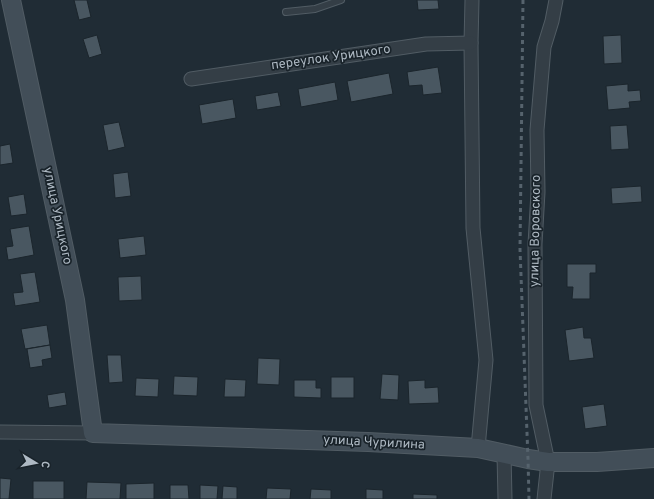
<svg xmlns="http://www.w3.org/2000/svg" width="654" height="499" font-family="Overpass,sans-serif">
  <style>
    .building { fill: #495761; stroke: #1b252c }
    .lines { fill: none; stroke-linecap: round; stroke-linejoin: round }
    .lane-casing { stroke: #515c64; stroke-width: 8 }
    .street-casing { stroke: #515c64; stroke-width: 15 }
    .secondary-casing { stroke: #515c64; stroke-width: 20 }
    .lane { stroke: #343e46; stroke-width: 6 }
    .street { stroke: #343e46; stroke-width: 13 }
    .secondary { stroke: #424e58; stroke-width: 18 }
    .rail { stroke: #56636d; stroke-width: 3; stroke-dasharray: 4 4; stroke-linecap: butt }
    .labels { text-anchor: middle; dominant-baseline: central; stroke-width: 3.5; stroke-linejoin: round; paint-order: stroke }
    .street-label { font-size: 13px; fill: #aeb9c3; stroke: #19232a }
  </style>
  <rect width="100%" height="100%" fill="#202c35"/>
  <g class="building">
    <polygon points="74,0 87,0 91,17 79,20"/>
    <polygon points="417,0 438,0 439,9 418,10"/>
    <polygon points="97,35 102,54 89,58 83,39"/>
    <polygon points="621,35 622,63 604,64 603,36"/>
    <polygon points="438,67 442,93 423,95 422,85 409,86 407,72"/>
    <polygon points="389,73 393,94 351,102 347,81"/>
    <polygon points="335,82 338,100 301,107 298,89"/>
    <polygon points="628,84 628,91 640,90 641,101 629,102 630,108 608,110 606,86"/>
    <polygon points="278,92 281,106 257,110 255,96"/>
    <polygon points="233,99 236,118 202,124 199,105"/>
    <polygon points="119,122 125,147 108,151 103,125"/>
    <polygon points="627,125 629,149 611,150 610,126"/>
    <polygon points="10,144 13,163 0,165 0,146"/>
    <polygon points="128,172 131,196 115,198 113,174"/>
    <polygon points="641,186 642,202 612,204 611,188"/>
    <polygon points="24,194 27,214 11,216 8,197"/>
    <polygon points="29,226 34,255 8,260 6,247 13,246 10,229"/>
    <polygon points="144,236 146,255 120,258 118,239"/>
    <polygon points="567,264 596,264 596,273 590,273 590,299 572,299 573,287 567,287"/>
    <polygon points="35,272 40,302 15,306 13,293 23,292 20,274"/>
    <polygon points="141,276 142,300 119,301 118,277"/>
    <polygon points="47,325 50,345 25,349 21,329"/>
    <polygon points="583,327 584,338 591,338 594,358 569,361 565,330"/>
    <polygon points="50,345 52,358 42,360 43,366 30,368 27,349"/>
    <polygon points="107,355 121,355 123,382 109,383"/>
    <polygon points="258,358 280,359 279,385 257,384"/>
    <polygon points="382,374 399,375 398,400 380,399"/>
    <polygon points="174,376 198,377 197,396 173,395"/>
    <rect x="331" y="377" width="23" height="21"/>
    <polygon points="136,378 159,379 158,397 135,396"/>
    <polygon points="225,379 246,380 245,397 224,397"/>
    <polygon points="294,380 316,380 316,388 321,388 321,398 294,397"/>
    <polygon points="425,380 425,388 438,387 439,403 409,404 408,381"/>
    <polygon points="65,392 67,405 49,408 47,395"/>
    <polygon points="604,404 607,426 585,429 582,407"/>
    <polygon points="0,478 11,479 9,499 0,499"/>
    <rect x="33" y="481" width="31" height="18"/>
    <polygon points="87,482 121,483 120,499 86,499"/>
    <polygon points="154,483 154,499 126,499 126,484"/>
    <polygon points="170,485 188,485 189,499 170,499"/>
    <polygon points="200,485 218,486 217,499 200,499"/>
    <polygon points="223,486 237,487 237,499 222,499"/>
    <polygon points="267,488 291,489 290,499 266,499"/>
    <polygon points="311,489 331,490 331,499 310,499"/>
    <polygon points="366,489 383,490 383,499 366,499"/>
    <polygon points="413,494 437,495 437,499 413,499"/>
  </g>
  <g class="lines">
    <defs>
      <polyline id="lane" points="286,12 315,9 341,0"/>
      <g id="street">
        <polyline points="472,0 471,43 473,228 486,360 478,448"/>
        <polyline points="191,79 426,44 471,43"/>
        <polyline points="0,432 93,433"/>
        <polyline points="504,454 505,499"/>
        <polyline points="544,499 548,462 536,405 535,244 538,192 537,130 544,47 552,21 556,0"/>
      </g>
      <polyline id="secondary" points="11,0 75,300 93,433 368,442 478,448 528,459 548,462 597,462 654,458"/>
    </defs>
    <use href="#lane" class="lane-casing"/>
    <use href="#street" class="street-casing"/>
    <use href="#secondary" class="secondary-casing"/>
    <use href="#lane" class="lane"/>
    <use href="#street" class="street"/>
    <use href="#secondary" class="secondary"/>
    <polyline class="rail" points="523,0 520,249 528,459 529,499"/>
  </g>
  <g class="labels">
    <g class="street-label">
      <text transform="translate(331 58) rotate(-8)">переулок Урицкого</text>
      <text transform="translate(57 216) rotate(78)">улица Урицкого</text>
      <text transform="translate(536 231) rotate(-89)">улица Воровского</text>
      <text transform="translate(374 443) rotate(3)">улица Чурилина</text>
    </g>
  </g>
  <g transform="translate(36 463) rotate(100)" stroke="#19232a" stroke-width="3" paint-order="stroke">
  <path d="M0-3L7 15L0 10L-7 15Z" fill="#aeb9c3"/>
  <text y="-6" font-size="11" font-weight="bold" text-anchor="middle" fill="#aeb9c3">С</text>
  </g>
</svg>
